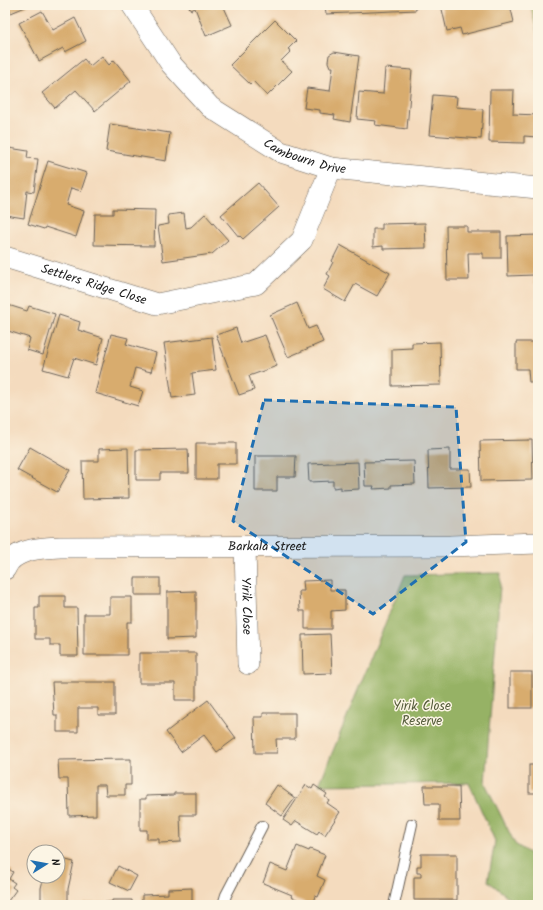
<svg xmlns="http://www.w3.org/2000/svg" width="543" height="910" font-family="Kalam,sans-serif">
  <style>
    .green { fill: #bdd073; stroke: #6c7648 }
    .forest { fill: #96b265; stroke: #596740 }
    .building { fill: #d8ac6e }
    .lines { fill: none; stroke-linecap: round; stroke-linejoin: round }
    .lane-casing { stroke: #685f55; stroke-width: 12 }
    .street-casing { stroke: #685f55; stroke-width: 22 }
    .lane { stroke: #fff; stroke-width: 10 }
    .street { stroke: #fff; stroke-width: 21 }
    .marked { fill: #1f6fb2; fill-opacity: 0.2; stroke: #1f6fb2; stroke-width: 3; stroke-dasharray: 8 5; stroke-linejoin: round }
    .labels { text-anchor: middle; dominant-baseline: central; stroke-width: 3; stroke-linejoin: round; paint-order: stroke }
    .street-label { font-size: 13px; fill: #1c1c1c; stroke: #fcf5e5 }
    .park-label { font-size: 13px; fill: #545b3a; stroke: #fcf5e5 }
  </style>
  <rect width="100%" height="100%" fill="#fcf5e5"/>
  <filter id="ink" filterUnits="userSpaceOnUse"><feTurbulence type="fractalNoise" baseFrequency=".025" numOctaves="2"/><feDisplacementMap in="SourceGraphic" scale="8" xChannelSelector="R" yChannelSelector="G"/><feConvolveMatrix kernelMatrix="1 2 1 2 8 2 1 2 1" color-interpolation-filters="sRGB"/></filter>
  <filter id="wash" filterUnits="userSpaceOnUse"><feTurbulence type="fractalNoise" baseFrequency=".012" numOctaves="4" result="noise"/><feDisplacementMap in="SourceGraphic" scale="16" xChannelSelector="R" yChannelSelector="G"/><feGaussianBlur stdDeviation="0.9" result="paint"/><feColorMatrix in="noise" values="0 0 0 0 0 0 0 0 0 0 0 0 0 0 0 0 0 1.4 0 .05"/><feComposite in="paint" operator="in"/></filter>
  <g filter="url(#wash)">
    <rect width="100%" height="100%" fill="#f4dbbe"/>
    <polygon class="green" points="530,5 538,5 538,37 531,6"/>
    <polygon class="forest" points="501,573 485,783 515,844 538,859 538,905 518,905 488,881 495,841 469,783 319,785 405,575"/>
    <g id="blocks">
      <g class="building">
        <polygon points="7,5 30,5 11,13"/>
        <polygon points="188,5 223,5 232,25 206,36 195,8 191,10"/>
        <polygon points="325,5 416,5 416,10 326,14"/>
        <polygon points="441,5 510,5 514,22 462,35 460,28 447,31"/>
        <polygon points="42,11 53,30 75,18 86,41 65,52 63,48 39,61 19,23"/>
        <polygon points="275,20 296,41 288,49 291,51 281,61 292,71 267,96 253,81 250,84 230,65"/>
        <polygon points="334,52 359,56 350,122 334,119 335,115 320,113 320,110 304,108 307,88 330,91 333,67 330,67 328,62 329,55"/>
        <polygon points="102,56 109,65 114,60 131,81 95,111 76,90 55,108 42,93 84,59 90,66"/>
        <polygon points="385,68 412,70 407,129 375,125 376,121 357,119 359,92 383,94"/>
        <polygon points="490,90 514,90 513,114 538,115 537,137 524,136 524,143 489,142"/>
        <polygon points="433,95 457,97 456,107 483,109 481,139 429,135"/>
        <polygon points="110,124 170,133 166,161 106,151"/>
        <polygon points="9,148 28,151 27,158 38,159 34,192 27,191 24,218 5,215 5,153 9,154"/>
        <polygon points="48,161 87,173 81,191 71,188 66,205 84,211 76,237 45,227 44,229 28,224"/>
        <polygon points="258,183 279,207 243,239 240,236 239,237 221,215"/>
        <polygon points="113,209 155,210 154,246 94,245 95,214 113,214"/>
        <polygon points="184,213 186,228 191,227 205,214 228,240 212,254 163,261 158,226 169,224 168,215"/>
        <polygon points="425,223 426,248 383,249 383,246 373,247 373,229 382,229 382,224"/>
        <polygon points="446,226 467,226 467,232 501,232 501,258 483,258 483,253 468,253 469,280 447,280"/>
        <polygon points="538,235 538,283 534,283 534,275 508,276 507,236"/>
        <polygon points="340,245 390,273 377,296 355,284 345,302 323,289 330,276 327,274 333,262 332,261"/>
        <polygon points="297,303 308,329 316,326 323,342 288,357 270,315"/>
        <polygon points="5,304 27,311 29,306 55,314 43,355 27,350 30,338 5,330"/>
        <polygon points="59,315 80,322 78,330 103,338 96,365 74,358 68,376 43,369"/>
        <polygon points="236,328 241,343 265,335 277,366 249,376 254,390 239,395 216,335"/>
        <polygon points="111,334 128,338 126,344 156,353 151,372 135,368 130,387 143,391 138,406 95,393"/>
        <polygon points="212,337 216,370 192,373 195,395 172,398 164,343"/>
        <polygon points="440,342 441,385 392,386 392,349 412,348 412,343"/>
        <polygon points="516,342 538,342 538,382 529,382 528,369 516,369"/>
        <polygon points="532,440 533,480 481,481 480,441"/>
        <polygon points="196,443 236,443 236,464 217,464 217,479 196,479"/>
        <polygon points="30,447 70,470 57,492 17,470"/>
        <polygon points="128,448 129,498 83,499 82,461 99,461 99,449"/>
        <polygon points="188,449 189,473 160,473 160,480 136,480 136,450"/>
        <polygon points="450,449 450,469 470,469 471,487 429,488 428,450"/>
        <polygon points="255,456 296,456 295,477 277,477 277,491 255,491"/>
        <polygon points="414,461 415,484 391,485 391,488 373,489 374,486 365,486 364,462"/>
        <polygon points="358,462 359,489 341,490 341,487 333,488 333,481 309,482 308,464"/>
        <rect x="135" y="578" width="25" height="17"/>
        <polygon points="330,580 330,590 345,590 345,610 331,611 331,629 305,629 305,611 300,611 299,591 304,591 303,581"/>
        <polygon points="196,591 196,638 167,639 167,592"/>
        <polygon points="39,596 65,596 65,608 77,608 78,656 60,656 60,645 50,645 50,639 35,639 35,608 39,608"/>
        <polygon points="110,597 132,597 132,622 127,622 127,655 84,655 84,614 110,614"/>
        <rect x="536" y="624" width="2" height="40"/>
        <polygon points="330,634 332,673 303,674 302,635"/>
        <polygon points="139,653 196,653 196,700 175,700 175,683 139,683"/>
        <rect x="510" y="672" width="22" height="36"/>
        <polygon points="52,682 115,682 115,715 98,715 98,708 78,708 78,732 57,732 57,715 54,715"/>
        <polygon points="208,700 236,738 217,752 204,735 181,752 166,732"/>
        <polygon points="263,713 295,713 295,739 276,739 277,753 255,753 254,717 263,717"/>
        <polygon points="131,759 131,785 125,785 125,795 106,795 105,785 96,785 96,815 69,816 68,779 59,779 58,760"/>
        <rect x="529" y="765" width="9" height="28"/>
        <polygon points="277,785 295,798 282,816 265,803"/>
        <polygon points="306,785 312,789 314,785 327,794 325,797 329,800 327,803 340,812 325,835 319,831 317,834 296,821 292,826 283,820"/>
        <polygon points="424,786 459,786 460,821 439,821 439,804 425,804"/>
        <polygon points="174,793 196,793 196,815 180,815 181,842 159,843 159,839 147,839 147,830 140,830 140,799 146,799 146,796 174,795"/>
        <polygon points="297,846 309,851 310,849 325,855 317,876 325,880 318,897 315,896 312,905 291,897 292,895 263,883 270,864 287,871"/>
        <polygon points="421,854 457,854 457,900 414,900 414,877 421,877 421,873 417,873 417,866 421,866"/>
        <polygon points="58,858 74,862 68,889 68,905 41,905 41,888 44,876 58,876"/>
        <polygon points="5,866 13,872 9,879 15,883 12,887 16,890 5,905"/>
        <polygon points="118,866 137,876 129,891 110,882"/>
        <polygon points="192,888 192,905 142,905 142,895 168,894 168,889"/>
        <polygon points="112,900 132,900 132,905 84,905 84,903 112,902"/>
        <polygon points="461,901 464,905 455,905"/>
        <polygon points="415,903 433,903 433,905 416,905"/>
      </g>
    </g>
  </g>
  <g filter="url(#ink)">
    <use href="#blocks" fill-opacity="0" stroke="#685f55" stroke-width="1"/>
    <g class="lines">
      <defs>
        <g id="lane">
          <polyline points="223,905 226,895 262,826"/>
          <polyline points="394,905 412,824"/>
        </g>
        <g id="street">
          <path id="s1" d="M132,5L171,64L210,107L281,152L331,168L538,188"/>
          <path id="s2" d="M5,257L157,304L256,284L302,240L331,168"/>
          <path id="s3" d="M245,547L248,664"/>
          <path id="s4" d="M5,569C6,567 8,563 10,561C22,548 44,548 60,547L450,546L538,543"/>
        </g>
      </defs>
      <use href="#lane" class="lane-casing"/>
      <use href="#street" class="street-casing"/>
      <use href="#lane" class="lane"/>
      <use href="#street" class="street"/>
    </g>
  </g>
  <path class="marked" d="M264,400L456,407L466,542L373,614L233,521Z"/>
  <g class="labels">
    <g class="street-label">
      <text stroke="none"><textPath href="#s1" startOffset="237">Cambourn Drive</textPath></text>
      <text stroke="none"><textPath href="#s2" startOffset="93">Settlers Ridge Close</textPath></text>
      <text stroke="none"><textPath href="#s4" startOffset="270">Barkala Street</textPath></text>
      <text stroke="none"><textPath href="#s3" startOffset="59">Yirik Close</textPath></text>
    </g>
    <g class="park-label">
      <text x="422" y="706">Yirik Close<tspan x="422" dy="15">Reserve</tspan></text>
    </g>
  </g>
  <rect width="543" height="910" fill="none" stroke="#fcf5e5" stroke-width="20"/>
  <g transform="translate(46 864) rotate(79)"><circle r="19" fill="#fcf5e5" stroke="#a29e95"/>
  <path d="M0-3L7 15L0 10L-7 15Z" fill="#1f6fb2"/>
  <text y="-6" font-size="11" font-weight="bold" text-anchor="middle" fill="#1c1c1c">N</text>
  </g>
</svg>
